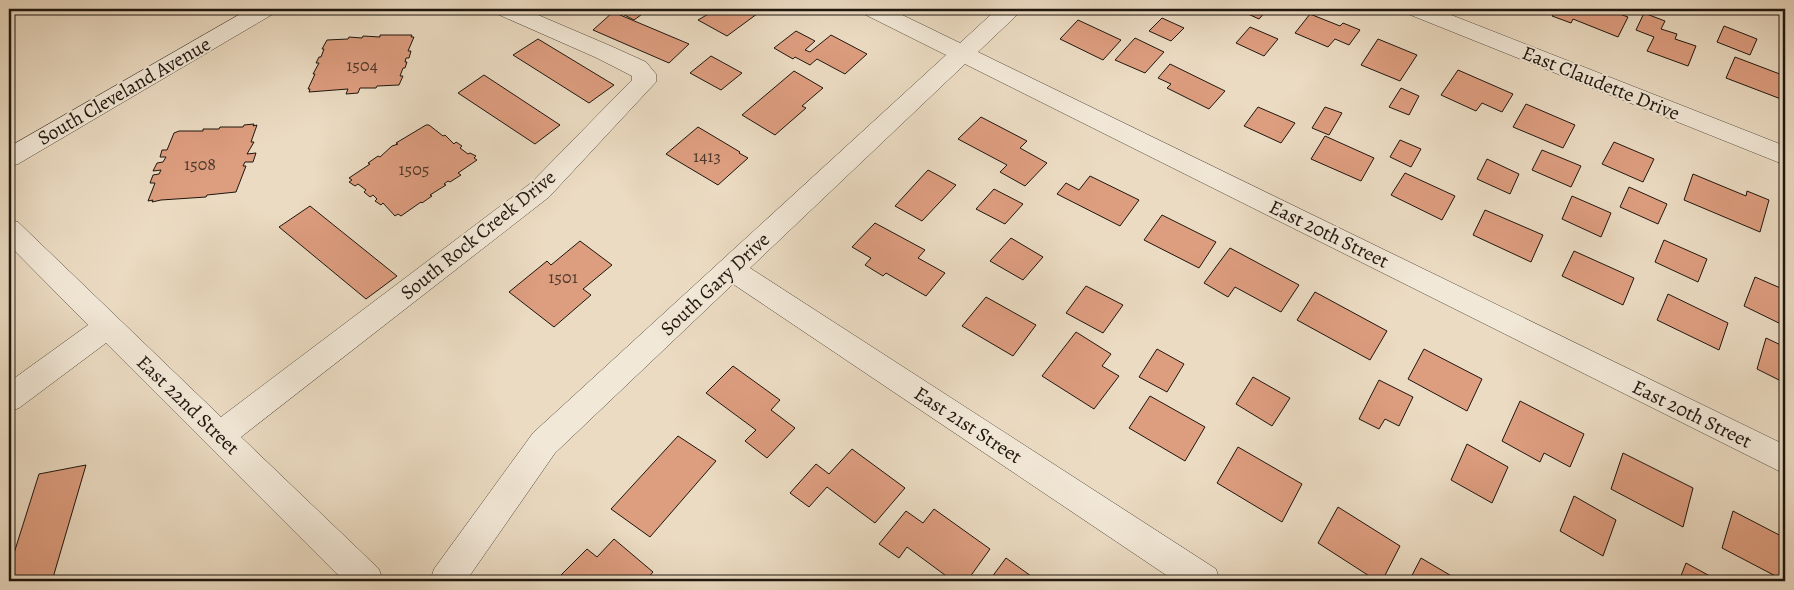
<svg xmlns="http://www.w3.org/2000/svg" width="1794" height="590" font-family="Alegreya,serif">
  <style>
    .building { fill: #dd9d7f; stroke: #1e160e }
    .lines { fill: none; stroke-linecap: round; stroke-linejoin: round }
    .minor-casing { stroke: #51473b; stroke-width: 1 }
    .minor { fill: #f2e8d7; fill-rule: evenodd }
    .labels { text-anchor: middle; dominant-baseline: central; stroke-width: 4; stroke-linejoin: round; paint-order: stroke }
    .number-label { font-size: 18px; fill: #4e382a }
    .street-label { font-size: 20px; fill: #1e160e; stroke: #f2e8d7 }
  </style>
  <rect width="100%" height="100%" fill="#ebdbc2"/>
  <filter id="stains"><feTurbulence type="fractalNoise" baseFrequency=".004" numOctaves="4"/><feColorMatrix values="0 0 0 0 .2 0 0 0 0 .09 0 0 0 0 .02 0 0 0 .5 -.17"/></filter>
  <radialGradient id="worn" r=".72"><stop offset=".6" stop-color="#630" stop-opacity="0"/><stop offset="1" stop-color="#630" stop-opacity=".3"/></radialGradient>
  <g class="building">
    <polygon points="613,9 649,9 634,20"/>
    <polygon points="717,9 757,9 761,11 727,36 698,20"/>
    <polygon points="1237,9 1268,9 1259,19"/>
    <polygon points="1557,9 1606,9 1628,17 1618,37 1573,19 1571,23 1552,16"/>
    <polygon points="613,12 689,44 669,63 593,30"/>
    <polygon points="1644,13 1665,21 1661,29 1677,34 1675,39 1696,46 1688,66 1647,51 1654,37 1636,30"/>
    <polygon points="1310,14 1340,26 1343,23 1360,30 1349,45 1335,39 1328,47 1295,33"/>
    <polygon points="1162,18 1184,28 1171,41 1149,31"/>
    <polygon points="1078,20 1121,40 1103,60 1060,39"/>
    <polygon points="1724,26 1757,39 1750,55 1717,42"/>
    <polygon points="1250,27 1278,39 1264,56 1236,43"/>
    <polygon points="796,31 815,41 805,50 810,52 831,35 867,54 845,74 817,59 810,65 795,57 793,59 774,48"/>
    <polygon points="380,35 412,35 411,37 414,37 408,51 411,51 409,58 406,58 405,62 407,62 405,68 403,68 400,76 403,76 399,85 377,86 376,88 360,88 358,93 346,94 348,89 309,92 310,89 308,89 315,74 313,74 319,63 316,63 319,57 321,57 324,49 322,49 327,40 348,39 349,37 362,38 363,36 380,37"/>
    <polygon points="1135,38 1164,52 1145,73 1115,60"/>
    <polygon points="538,39 614,85 589,103 513,55"/>
    <polygon points="1378,39 1417,55 1400,81 1361,65"/>
    <polygon points="711,56 742,73 721,90 690,73"/>
    <polygon points="1735,57 1785,76 1785,87 1781,99 1726,78"/>
    <polygon points="1170,64 1225,91 1209,109 1167,88 1171,84 1158,78"/>
    <polygon points="1458,70 1513,94 1502,112 1482,103 1476,111 1441,95"/>
    <polygon points="794,71 823,88 802,106 806,108 775,135 742,115"/>
    <polygon points="484,75 560,125 535,144 458,93"/>
    <polygon points="1401,88 1419,96 1409,115 1389,107"/>
    <polygon points="1526,104 1575,125 1563,148 1513,127"/>
    <polygon points="1258,107 1295,123 1281,143 1244,126"/>
    <polygon points="1325,107 1342,113 1329,135 1312,128"/>
    <polygon points="981,117 1027,141 1020,148 1047,163 1025,186 1000,172 1007,165 958,139"/>
    <polygon points="254,124 253,126 257,125 251,142 254,142 247,154 256,153 253,162 245,162 243,166 246,166 236,192 207,195 206,197 161,200 152,202 153,200 148,201 155,183 150,183 153,175 159,174 161,170 153,171 157,163 163,162 166,157 160,157 162,150 167,150 174,133 179,131 203,131 203,129 219,129 220,127 243,127 244,125"/>
    <polygon points="426,125 429,125 443,136 445,135 454,144 456,142 462,146 460,148 468,154 470,153 476,156 474,158 477,160 458,173 461,175 450,182 448,181 444,184 446,185 430,195 432,196 422,203 421,202 401,216 398,214 395,216 383,203 381,205 375,201 377,199 373,195 370,197 364,192 366,190 358,184 355,186 349,182 352,180 349,178 370,164 368,163 378,156 380,157 392,146 398,144 396,143"/>
    <polygon points="698,127 740,152 739,153 748,158 718,185 666,154"/>
    <polygon points="1325,136 1374,158 1361,181 1311,159"/>
    <polygon points="1400,140 1421,149 1411,167 1390,157"/>
    <polygon points="1614,142 1654,159 1643,182 1602,164"/>
    <polygon points="1542,150 1581,166 1571,187 1532,170"/>
    <polygon points="1487,159 1519,174 1510,194 1477,179"/>
    <polygon points="928,170 956,185 922,221 895,206"/>
    <polygon points="1405,173 1455,196 1442,220 1391,195"/>
    <polygon points="1693,174 1746,196 1747,191 1769,200 1760,232 1684,200"/>
    <polygon points="1090,176 1139,200 1120,226 1057,194 1066,183 1079,190"/>
    <polygon points="1629,187 1667,204 1658,224 1620,207"/>
    <polygon points="994,189 1023,204 1005,224 976,209"/>
    <polygon points="1572,196 1611,213 1601,237 1562,219"/>
    <polygon points="310,206 397,276 366,299 279,227"/>
    <polygon points="1485,210 1543,235 1531,262 1473,235"/>
    <polygon points="1162,215 1216,242 1199,268 1144,240"/>
    <polygon points="875,223 925,250 918,258 945,273 926,296 886,273 883,276 865,265 871,258 852,247"/>
    <polygon points="1011,238 1043,257 1023,280 990,261"/>
    <polygon points="1664,240 1707,259 1698,282 1655,262"/>
    <polygon points="580,241 612,265 583,289 591,295 554,327 509,292 547,261 551,265"/>
    <polygon points="1230,248 1299,285 1281,312 1235,287 1228,297 1204,283"/>
    <polygon points="1574,251 1634,278 1623,305 1562,276"/>
    <polygon points="1755,277 1785,290 1785,326 1744,306"/>
    <polygon points="1086,286 1123,305 1103,333 1066,313"/>
    <polygon points="1315,292 1387,331 1370,360 1297,320"/>
    <polygon points="1668,294 1728,323 1719,350 1657,320"/>
    <polygon points="986,297 1036,325 1013,356 962,326"/>
    <polygon points="1076,332 1111,354 1102,366 1119,376 1094,409 1042,376"/>
    <polygon points="1766,338 1785,347 1785,383 1757,369"/>
    <polygon points="1157,349 1184,364 1167,392 1139,377"/>
    <polygon points="1424,349 1482,379 1467,411 1408,379"/>
    <polygon points="733,366 780,400 771,410 795,428 767,458 745,441 756,430 706,393"/>
    <polygon points="1253,377 1290,398 1272,426 1236,404"/>
    <polygon points="1379,380 1413,397 1399,426 1385,419 1379,429 1359,419"/>
    <polygon points="1150,396 1205,427 1185,461 1129,428"/>
    <polygon points="1520,401 1584,434 1570,467 1544,453 1540,462 1502,441"/>
    <polygon points="678,436 716,461 650,537 611,509"/>
    <polygon points="1467,444 1508,467 1492,503 1451,480"/>
    <polygon points="1238,447 1302,484 1282,522 1217,483"/>
    <polygon points="852,449 905,488 875,523 827,487 809,507 790,493 816,464 829,474"/>
    <polygon points="1623,453 1693,488 1683,527 1611,489"/>
    <polygon points="86,465 52,581 9,581 9,569 39,474"/>
    <polygon points="1574,496 1616,520 1603,556 1560,531"/>
    <polygon points="1338,507 1400,546 1382,581 1377,581 1318,543"/>
    <polygon points="934,509 990,549 967,581 953,581 907,547 899,558 879,544 906,511 923,523"/>
    <polygon points="1733,511 1785,538 1785,581 1722,548"/>
    <polygon points="614,539 653,572 645,581 555,581 587,549 597,557"/>
    <polygon points="1006,558 1038,581 989,581"/>
    <polygon points="1421,558 1460,581 1409,581"/>
    <polygon points="1686,563 1719,581 1679,581"/>
  </g>
  <g class="lines">
    <defs>
      <g id="minor">
        <polygon points="249,9 276,9 273,14 18,164 9,167 9,147"/>
        <polygon points="494,9 524,9 613,47 646,62 656,74 656,82 549,197 241,437 379,569 383,581 344,581 106,343 19,408 9,412 9,382 88,325 9,245 9,219 18,222 221,417 531,183 632,80 632,76 597,58 497,14"/>
        <polygon points="861,9 890,9 960,43 997,9 1021,9 1018,14 978,52 1785,445 1785,474 965,64 750,268 1216,569 1220,581 1175,581 733,284 555,453 466,581 430,581 434,569 533,433 946,55 864,14"/>
        <polygon points="1405,9 1436,9 1785,146 1785,165 1408,14"/>
      </g>
    </defs>
    <use href="#minor" class="minor-casing"/>
    <use href="#minor" class="minor"/>
  </g>
  <g class="labels">
    <g class="number-label">
      <text x="362" y="65">1504</text>
      <text x="707" y="156">1413</text>
      <text x="200" y="164">1508</text>
      <text x="414" y="169">1505</text>
      <text x="563" y="277">1501</text>
    </g>
    <g class="street-label">
      <text transform="translate(1601 83) rotate(22)">East Claudette Drive</text>
      <text transform="translate(124 91) rotate(-30)">South Cleveland Avenue</text>
      <text transform="translate(1329 234) rotate(26)">East 20th Street</text>
      <text transform="translate(478 235) rotate(-39)">South Rock Creek Drive</text>
      <text transform="translate(715 284) rotate(-43)">South Gary Drive</text>
      <text transform="translate(188 405) rotate(44)">East 22nd Street</text>
      <text transform="translate(1692 414) rotate(26)">East 20th Street</text>
      <text transform="translate(968 425) rotate(33)">East 21st Street</text>
    </g>
  </g>
  <rect width="1794" height="590" fill="none" stroke="#ebdbc2" stroke-width="30"/>
  <rect x="10" y="10" width="1774" height="570" fill="none" stroke="#1e160e" stroke-width="2.5"/>
  <rect x="15" y="15" width="1764" height="560" fill="none" stroke="#1e160e"/>
  <rect width="100%" height="100%" filter="url(#stains)"/>
  <rect width="100%" height="100%" fill="url(#worn)"/>
</svg>
